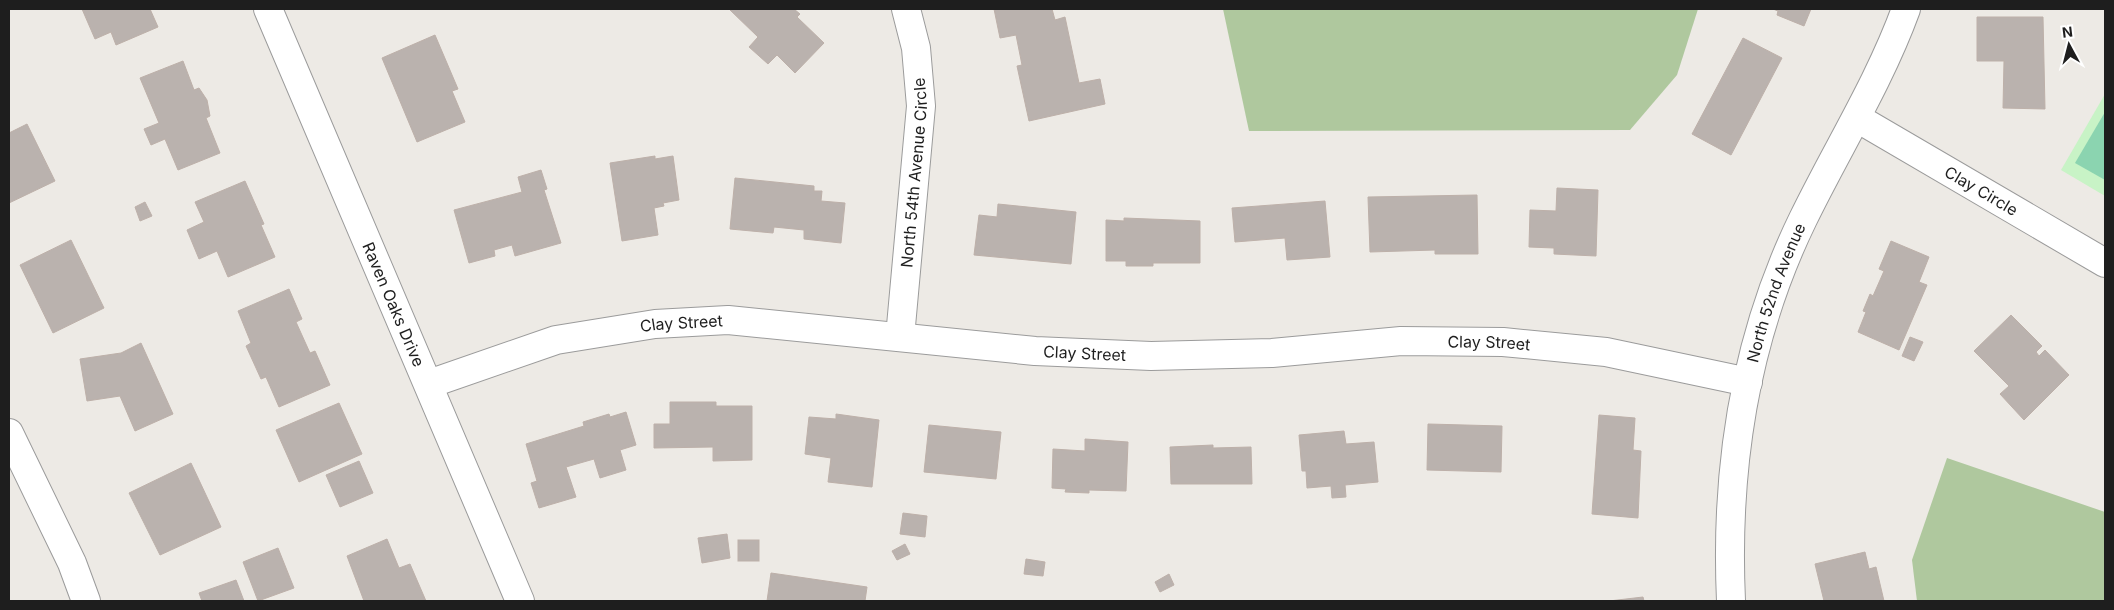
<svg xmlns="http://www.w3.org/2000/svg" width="2114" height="610" font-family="Inter,sans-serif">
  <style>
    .forest { fill: #afc89e }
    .park { fill: #c8f3c6 }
    .pitch { fill: #8bd4b0 }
    .building { fill: #bab2ae; stroke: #bdb0a9 }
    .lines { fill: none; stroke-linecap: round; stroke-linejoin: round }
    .minor-casing { stroke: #9b9b9b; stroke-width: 30 }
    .minor { stroke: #fff; stroke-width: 28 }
    .labels { text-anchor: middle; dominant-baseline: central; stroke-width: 5; stroke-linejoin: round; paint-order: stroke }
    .street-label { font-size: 16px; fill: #1e1e1e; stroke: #fff }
  </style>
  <rect width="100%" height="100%" fill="#edeae5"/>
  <g class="forest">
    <polygon points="1223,9 1698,9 1677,75 1630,130 1249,131"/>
    <polygon points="1947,458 2105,512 2105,601 1917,601 1912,560"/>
  </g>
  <polygon class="park" points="2105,94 2105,196 2061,170"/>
  <polygon class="pitch" points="2105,112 2105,180 2075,163"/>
  <g class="building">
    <polygon points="82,9 150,9 158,27 116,45 111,32 95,39"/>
    <polygon points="729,9 794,9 800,14 797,17 824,43 795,73 777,55 768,64 749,47 758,37"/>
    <polygon points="994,9 1052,9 1055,20 1065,17 1079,83 1100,79 1105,104 1029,121 1017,66 1022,65 1016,35 1000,38"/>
    <polygon points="1773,9 1811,9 1804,26 1777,15 1778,11"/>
    <polygon points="1977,17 2043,17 2045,109 2003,108 2004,61 1977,61"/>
    <polygon points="435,35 458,89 452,91 465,122 417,142 382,58"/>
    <polygon points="1743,38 1782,58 1731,155 1692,134"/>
    <polygon points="183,61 194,90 199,88 207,100 210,116 206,118 220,153 178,170 165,139 151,145 144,129 159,123 140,78"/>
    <polygon points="27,124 55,181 9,203 9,133"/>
    <polygon points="655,156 655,159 673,156 679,200 663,203 664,206 654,208 658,235 622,241 610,163"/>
    <polygon points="541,170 547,189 544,190 561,243 515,256 512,245 494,250 495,256 469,263 454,210 522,192 518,177"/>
    <polygon points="735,178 814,186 814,191 822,191 821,201 845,203 841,243 804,239 804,230 774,227 773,233 730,229"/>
    <polygon points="245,181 264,224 261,225 275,257 228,277 217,251 199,259 187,230 204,222 195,202"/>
    <polygon points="1557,188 1598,190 1596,256 1554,254 1554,248 1529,247 1530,210 1556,211"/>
    <polygon points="1477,195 1478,254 1435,254 1435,250 1370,252 1368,197"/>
    <polygon points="1325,201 1330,257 1287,260 1285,238 1235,242 1232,208"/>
    <polygon points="145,202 152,216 140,221 135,207"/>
    <polygon points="998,204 1076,212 1071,264 974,255 979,215 997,217"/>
    <polygon points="1124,218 1200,221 1200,263 1153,263 1153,266 1126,266 1126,261 1106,261 1106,220 1124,221"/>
    <polygon points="71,240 104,308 53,333 20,265"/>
    <polygon points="1891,241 1929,257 1919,282 1927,285 1899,350 1858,332 1866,312 1863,311 1870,294 1873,296 1884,271 1879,269"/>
    <polygon points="289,289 302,319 296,322 310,353 315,351 330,385 279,407 266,377 261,379 246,346 251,343 238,311"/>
    <polygon points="2011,315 2042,346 2036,352 2039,356 2045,350 2069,375 2024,420 2000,394 2009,386 1974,351"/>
    <polygon points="1910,337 1923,342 1914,361 1902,356"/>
    <polygon points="141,343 173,414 135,431 120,396 87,401 80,359 121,353"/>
    <polygon points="670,402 716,402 716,406 752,406 752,460 713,461 713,447 654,448 654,424 670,424"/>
    <polygon points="339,403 362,454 299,482 276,430"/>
    <polygon points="626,412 636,445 620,450 626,470 600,478 594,459 566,467 576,497 539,508 531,483 537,481 526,444 584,426 583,422 609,414 610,417"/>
    <polygon points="836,414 879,420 872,487 828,482 831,458 805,454 809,417 836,419"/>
    <polygon points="1599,415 1635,418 1633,450 1641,451 1638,518 1592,514"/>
    <polygon points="1428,424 1502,426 1501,472 1427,470"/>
    <polygon points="929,425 1001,432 996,479 924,472"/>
    <polygon points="1344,431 1346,444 1374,442 1378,482 1345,485 1346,497 1332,498 1331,486 1307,488 1306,471 1302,471 1299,435"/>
    <polygon points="1085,439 1128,442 1126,491 1089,490 1089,493 1065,492 1066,489 1052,488 1053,449 1085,451"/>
    <polygon points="1213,445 1213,448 1251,447 1252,484 1171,484 1170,447"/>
    <polygon points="359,461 373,493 340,507 326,475"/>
    <polygon points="191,463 221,527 160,555 129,493"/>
    <polygon points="903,513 927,516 925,537 900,534"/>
    <polygon points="727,534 730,558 702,563 698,538"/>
    <polygon points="387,539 399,568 410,564 426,601 364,601 347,556"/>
    <rect x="738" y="540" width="21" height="21"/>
    <polygon points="905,544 910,554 897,560 892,551"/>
    <polygon points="278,548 294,588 258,601 243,562"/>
    <polygon points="1865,552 1869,569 1876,567 1884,601 1824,601 1815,564"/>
    <polygon points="1026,559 1045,562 1043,576 1024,574"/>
    <polygon points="771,573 867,587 865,601 767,601"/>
    <polygon points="1169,574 1174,585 1160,592 1155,582"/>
    <polygon points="236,580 244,601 202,601 199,593"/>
    <polygon points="1643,597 1644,601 1609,601"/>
  </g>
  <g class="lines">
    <defs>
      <g id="minor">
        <path id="s1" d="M268,9L520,601"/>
        <path id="s2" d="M1857,118L2105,263"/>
        <path id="s3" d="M900,337L921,106L916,48L906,9"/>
        <path id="s4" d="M429,384L556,340L655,324L728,320L1035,351L1151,356L1272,353L1401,341L1503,342L1606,352L1748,382"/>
        <polyline points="9,433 72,563 86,601"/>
        <path id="s5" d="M1731,601C1725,470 1745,338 1803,219C1837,149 1879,83 1906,9"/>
      </g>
    </defs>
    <use href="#minor" class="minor-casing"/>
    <use href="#minor" class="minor"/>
  </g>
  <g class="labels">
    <g class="street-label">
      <text stroke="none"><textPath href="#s3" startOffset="165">North 54th Avenue Circle</textPath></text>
      <text stroke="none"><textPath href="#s2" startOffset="144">Clay Circle</textPath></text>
      <text stroke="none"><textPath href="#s5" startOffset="314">North 52nd Avenue</textPath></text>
      <text stroke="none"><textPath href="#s1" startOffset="321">Raven Oaks Drive</textPath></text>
      <text stroke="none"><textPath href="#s4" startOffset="261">Clay Street</textPath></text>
      <text stroke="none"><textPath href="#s4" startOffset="1071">Clay Street</textPath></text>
      <text stroke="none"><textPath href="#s4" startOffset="666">Clay Street</textPath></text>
    </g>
  </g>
  <rect width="2114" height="610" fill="none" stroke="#1e1e1e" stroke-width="20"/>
  <g transform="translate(2069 45) rotate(353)" stroke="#ffffff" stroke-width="4" paint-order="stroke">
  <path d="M0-4L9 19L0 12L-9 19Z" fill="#1e1e1e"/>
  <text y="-8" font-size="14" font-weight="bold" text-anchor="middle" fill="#1e1e1e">N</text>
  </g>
</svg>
